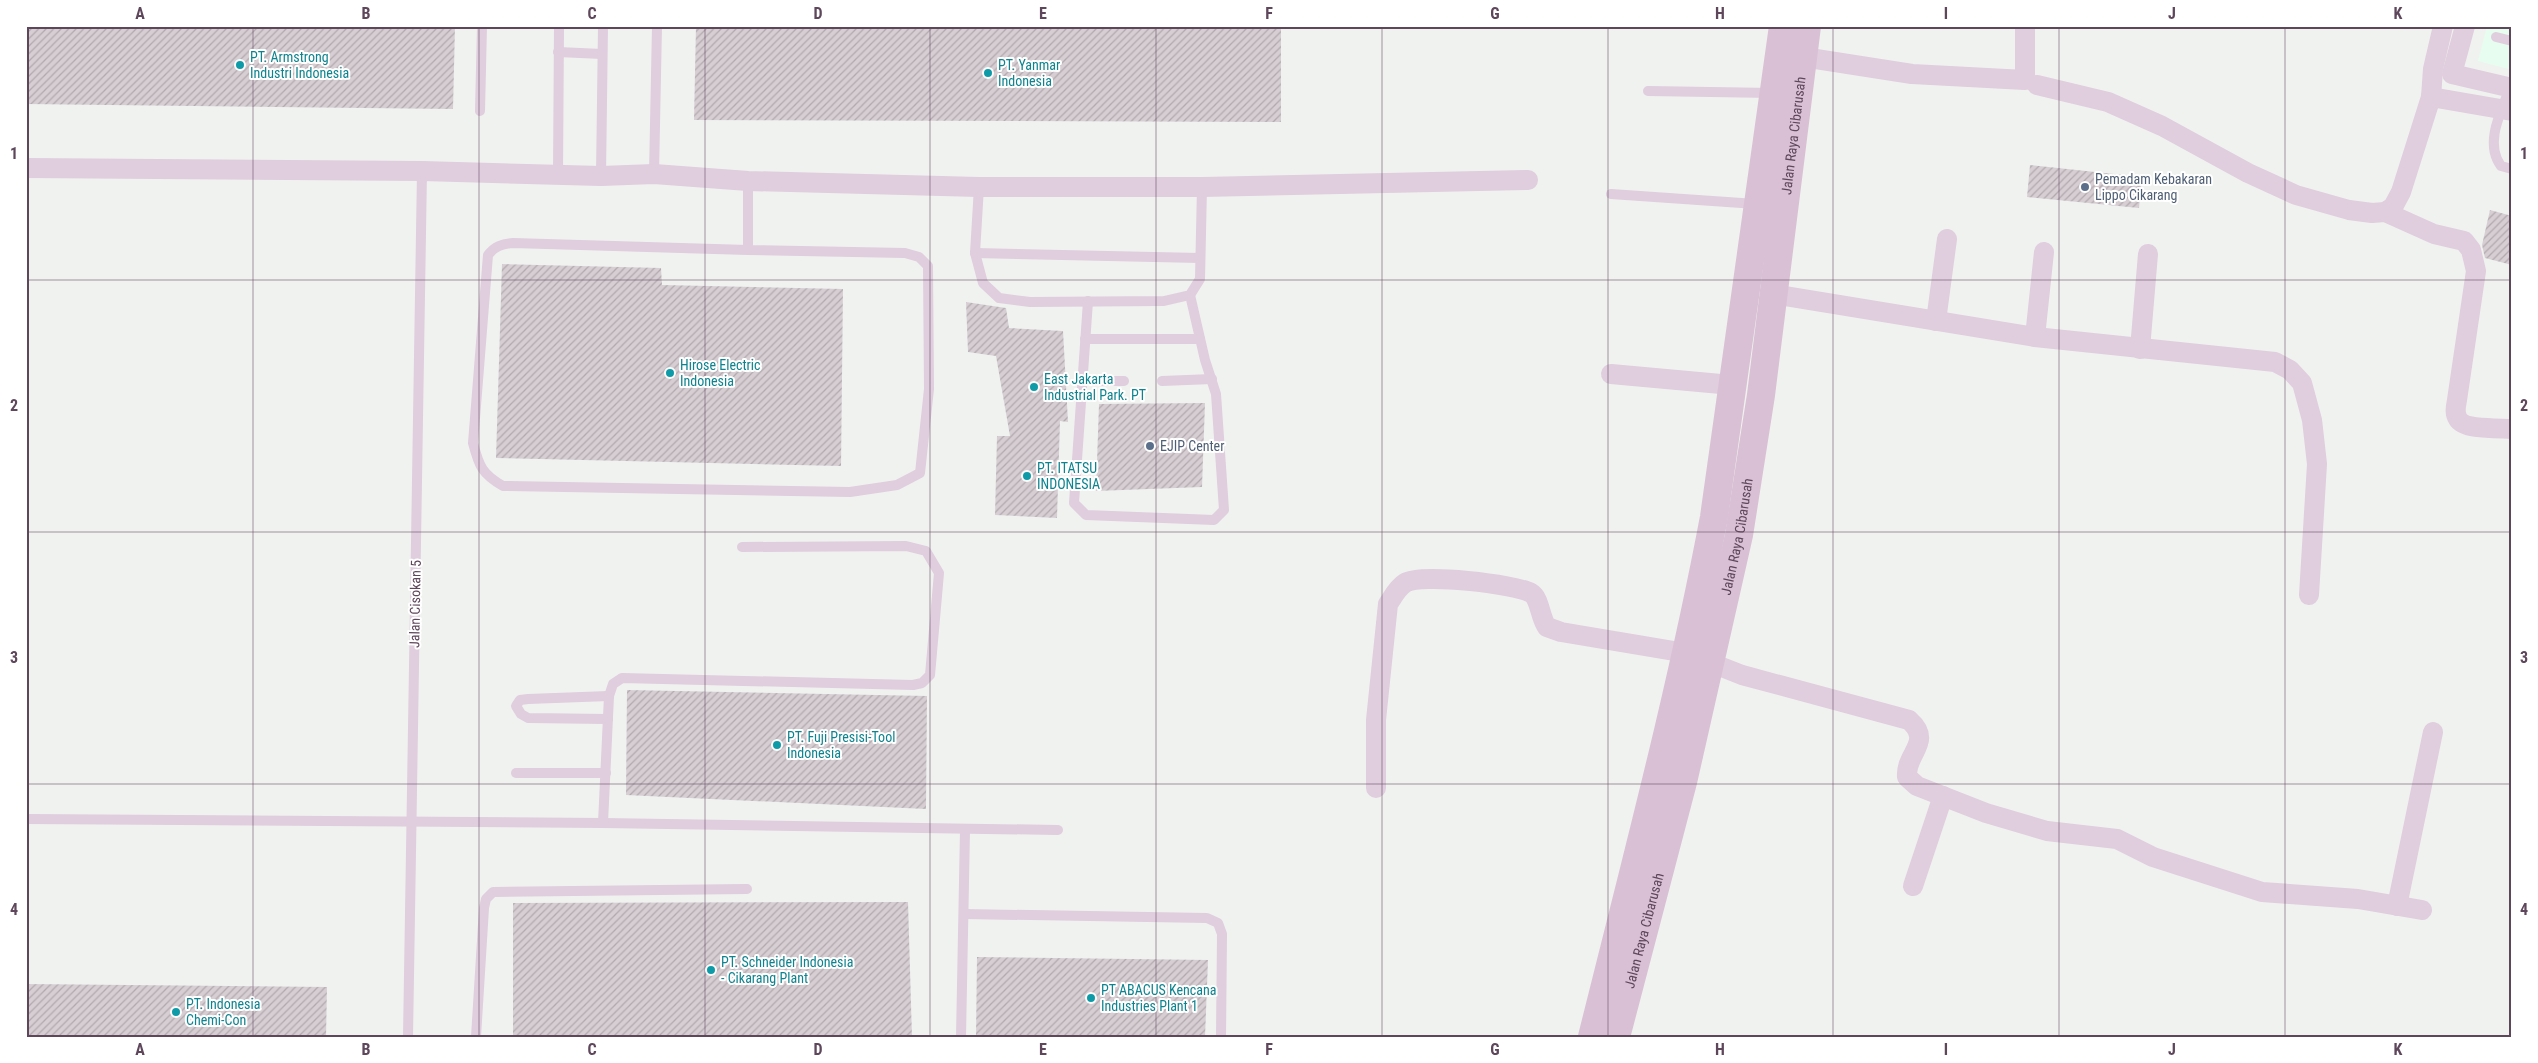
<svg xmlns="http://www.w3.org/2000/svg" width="2538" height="1063" font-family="'Roboto Condensed',sans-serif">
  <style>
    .commercial { fill: #e7fdef }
    .building { fill: url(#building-hatch) }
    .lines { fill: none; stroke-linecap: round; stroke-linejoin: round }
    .lane { stroke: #e0cdde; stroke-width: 10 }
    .street { stroke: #e0cdde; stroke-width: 20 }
    .secondary { stroke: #d9c0d5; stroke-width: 28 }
    .grid { fill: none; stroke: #5e465b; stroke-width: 1; stroke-opacity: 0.55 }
    .culture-dot { fill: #0f9aa8; stroke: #fff; stroke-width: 2 }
    .service-dot { fill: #5c6f8a; stroke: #fff; stroke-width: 2 }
    .labels { text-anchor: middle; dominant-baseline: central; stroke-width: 4; stroke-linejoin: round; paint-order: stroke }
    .culture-label { font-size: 14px; fill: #0d838f; stroke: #fff; text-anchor: start }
    .street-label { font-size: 14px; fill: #5e465b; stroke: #fff }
    .service-label { font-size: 14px; fill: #4e5e75; stroke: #fff; text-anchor: start }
    .neatline { fill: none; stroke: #5e465b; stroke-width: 2 }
    .grid-label { font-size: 16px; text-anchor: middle; font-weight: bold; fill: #5e465b }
  </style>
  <defs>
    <pattern id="building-hatch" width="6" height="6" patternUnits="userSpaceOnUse" patternTransform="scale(1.25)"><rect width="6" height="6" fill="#d7ced4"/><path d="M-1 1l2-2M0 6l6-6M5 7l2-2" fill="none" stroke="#b2a9af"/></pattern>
  </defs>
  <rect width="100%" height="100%" fill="#f0f2ef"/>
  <polygon class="commercial" points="2487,26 2512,26 2512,70 2478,61"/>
  <g class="building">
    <polygon points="26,26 455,26 453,109 26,104"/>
    <polygon points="696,26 1281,26 1281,122 694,120"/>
    <polygon points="2030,165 2142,177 2139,208 2027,197"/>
    <polygon points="2490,210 2512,216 2512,265 2485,258 2482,245"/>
    <polygon points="502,264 661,268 662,285 843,289 841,466 496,458"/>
    <polygon points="966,302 1006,308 1009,328 1063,331 1068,422 1060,421 1057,518 995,515 997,436 1010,436 996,356 968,352"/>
    <polygon points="1205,403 1202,487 1096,491 1099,404"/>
    <polygon points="627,690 927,696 926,809 626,795"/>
    <polygon points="908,902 912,1037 513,1037 513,903"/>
    <polygon points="977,957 1208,960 1205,1037 976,1037"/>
    <polygon points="26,984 327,987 326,1037 26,1037"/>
  </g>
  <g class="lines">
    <g class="lane">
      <polyline points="2496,37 2512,41"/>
      <polyline points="558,52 602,54"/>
      <path d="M2510,88C2501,112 2484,143 2501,166L2512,169"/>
      <polyline points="1648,91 1773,93"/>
      <polyline points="480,111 482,26"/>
      <polyline points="558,174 559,26"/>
      <polyline points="654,174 657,26"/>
      <polyline points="601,176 603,26"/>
      <path d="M748,181V250L513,243C502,244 495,246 488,255L473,443C479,466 482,474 503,486L850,492L897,485L920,473L929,389L928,266L919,257L905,253L748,250"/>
      <polyline points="979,187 975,253 983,283 999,298 1030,302 1164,301 1190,295 1200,279 1202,187"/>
      <polyline points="1611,194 1756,204"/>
      <polyline points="975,253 1200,258"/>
      <polyline points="1088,301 1074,503 1086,515 1214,520 1224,510 1216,394 1205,360 1190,295"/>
      <polyline points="1085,339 1200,339"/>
      <polyline points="1082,381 1124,381"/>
      <polyline points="1162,381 1212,379"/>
      <polyline points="608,719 528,718 521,714 516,706 520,700 528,699 609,696"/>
      <polyline points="516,773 606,773"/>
      <polyline points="26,819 603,823 1058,830"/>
      <polyline points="603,823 609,696 613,684 622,678 913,685 922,683 930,675 939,573 926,551 906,546 742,547"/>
      <polyline points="964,914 1207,918 1218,923 1222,934 1221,1037"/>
      <polyline points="408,1037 422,171"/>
      <polyline points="476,1037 484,908 486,899 493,892 747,889"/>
      <polyline points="961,1037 965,830"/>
    </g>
    <g class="street">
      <polyline points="2465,26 2452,74 2512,88"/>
      <polyline points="1803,57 1912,74 2025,80 2025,26"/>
      <polyline points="2037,85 2108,102 2162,126 2248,173 2296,195 2349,210 2372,213 2385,212 2393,207 2401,192 2431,97 2433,69 2443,26"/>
      <polyline points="2431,97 2512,111"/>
      <polyline points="26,168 422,171 601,176 654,174 748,181 979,187 1202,187 1528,180"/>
      <path d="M2385,212L2434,234L2464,241L2471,250L2476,271L2457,400C2456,406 2454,413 2458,419C2464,430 2499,428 2512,429"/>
      <polyline points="1772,294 2035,337 2275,362 2290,370 2302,383 2312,420 2317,464 2309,595"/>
      <polyline points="1936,321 1947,239"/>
      <polyline points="2035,337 2044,252"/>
      <polyline points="2140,349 2148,254"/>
      <polyline points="1611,374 1732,385"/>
      <path d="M1376,788V720L1388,604C1393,597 1397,588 1405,583C1420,573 1515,584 1531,593C1540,598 1540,618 1547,627L1561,632L1686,653L1742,675L1909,720C1934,742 1905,753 1907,777L1917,786L1986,813L2047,831L2117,839L2153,857L2262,892L2358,899L2422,910"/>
      <polyline points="1913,886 1943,796"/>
      <polyline points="2397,906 2433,732"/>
    </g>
    <g class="secondary">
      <path d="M1592,1037C1635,864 1681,692 1714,517L1783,26"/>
      <path id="s1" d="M1616,1037L1683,782L1739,535L1761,395L1807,26"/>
    </g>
  </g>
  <path class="grid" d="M253,26V1037M479,26V1037M705,26V1037M930,26V1037M1156,26V1037M1382,26V1037M1608,26V1037M1833,26V1037M2059,26V1037M2285,26V1037M26,280H2512M26,532H2512M26,784H2512"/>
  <g class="culture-dot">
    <circle cx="240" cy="65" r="5"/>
    <circle cx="988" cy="73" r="5"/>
    <circle cx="670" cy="373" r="5"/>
    <circle cx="1034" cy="387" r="5"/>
    <circle cx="1027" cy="476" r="5"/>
    <circle cx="777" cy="745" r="5"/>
    <circle cx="711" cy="970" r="5"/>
    <circle cx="1091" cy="998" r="5"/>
    <circle cx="176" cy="1012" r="5"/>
  </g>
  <g class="service-dot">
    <circle cx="2085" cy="187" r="5"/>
    <circle cx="1150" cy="446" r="5"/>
  </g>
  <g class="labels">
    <g class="culture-label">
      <text x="250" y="57">PT. Armstrong<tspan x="250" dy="16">Industri Indonesia</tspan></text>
      <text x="998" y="65">PT. Yanmar<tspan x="998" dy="16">Indonesia</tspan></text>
      <text x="680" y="365">Hirose Electric<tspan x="680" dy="16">Indonesia</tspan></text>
      <text x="1044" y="379">East Jakarta<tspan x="1044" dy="16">Industrial Park. PT</tspan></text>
      <text x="1037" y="468">PT. ITATSU<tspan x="1037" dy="16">INDONESIA</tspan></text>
      <text x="787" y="737">PT. Fuji Presisi-Tool<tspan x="787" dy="16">Indonesia</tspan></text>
      <text x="721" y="962">PT. Schneider Indonesia<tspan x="721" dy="16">- Cikarang Plant</tspan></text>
      <text x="1101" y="990">PT ABACUS Kencana<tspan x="1101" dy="16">Industries Plant 1</tspan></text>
      <text x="186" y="1004">PT. Indonesia<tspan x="186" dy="16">Chemi-Con</tspan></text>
    </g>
    <g class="street-label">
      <text stroke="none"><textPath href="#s1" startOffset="920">Jalan Raya Cibarusah</textPath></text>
      <text stroke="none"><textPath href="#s1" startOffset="515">Jalan Raya Cibarusah</textPath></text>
      <text transform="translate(415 604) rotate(-89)">Jalan Cisokan 5</text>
      <text stroke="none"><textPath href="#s1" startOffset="110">Jalan Raya Cibarusah</textPath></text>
    </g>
    <g class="service-label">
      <text x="2095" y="179">Pemadam Kebakaran<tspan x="2095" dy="16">Lippo Cikarang</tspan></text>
      <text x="1160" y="446">EJIP Center</text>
    </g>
  </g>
  <rect width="2538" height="1063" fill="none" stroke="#ffffff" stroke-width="55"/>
  <rect x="28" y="28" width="2482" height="1008" class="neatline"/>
  <g class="grid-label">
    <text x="140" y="19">A</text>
    <text x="366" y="19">B</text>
    <text x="592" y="19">C</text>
    <text x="818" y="19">D</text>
    <text x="1043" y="19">E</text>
    <text x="1269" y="19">F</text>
    <text x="1495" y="19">G</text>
    <text x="1720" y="19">H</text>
    <text x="1946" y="19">I</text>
    <text x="2172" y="19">J</text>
    <text x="2398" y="19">K</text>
    <text x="14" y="159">1</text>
    <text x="2524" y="159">1</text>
    <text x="14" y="411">2</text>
    <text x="2524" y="411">2</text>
    <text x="14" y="663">3</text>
    <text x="2524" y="663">3</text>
    <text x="14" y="915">4</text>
    <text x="2524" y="915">4</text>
    <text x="140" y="1055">A</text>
    <text x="366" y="1055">B</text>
    <text x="592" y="1055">C</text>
    <text x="818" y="1055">D</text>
    <text x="1043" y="1055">E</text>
    <text x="1269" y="1055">F</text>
    <text x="1495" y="1055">G</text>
    <text x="1720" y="1055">H</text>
    <text x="1946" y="1055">I</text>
    <text x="2172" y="1055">J</text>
    <text x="2398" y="1055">K</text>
  </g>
</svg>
